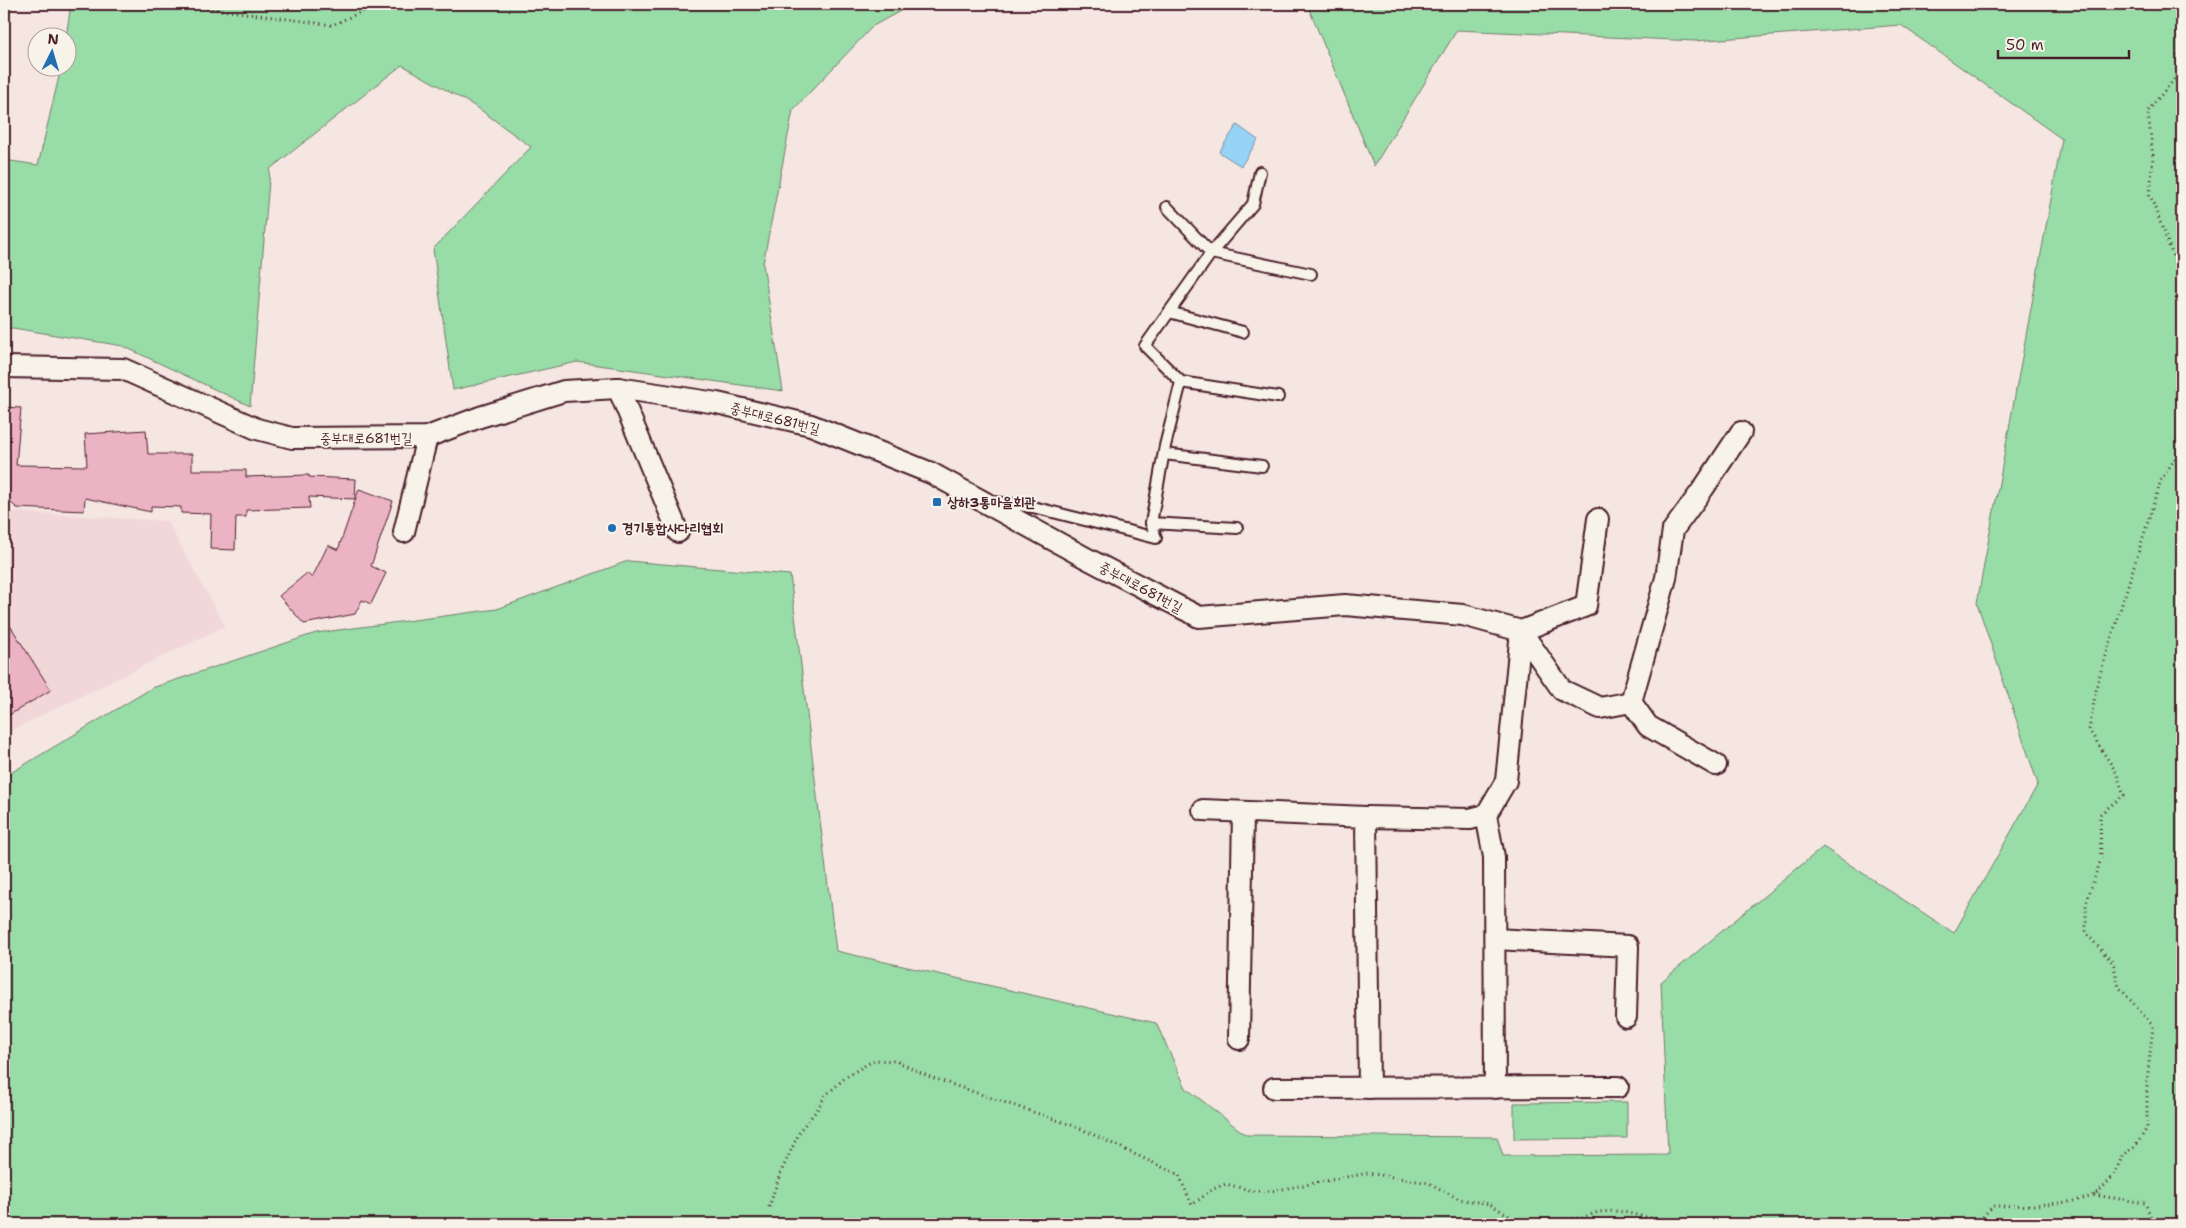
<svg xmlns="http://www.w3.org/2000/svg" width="2186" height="1228" font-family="'Shantell Sans','Poor Story',sans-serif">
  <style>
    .built { fill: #f2d7d9 }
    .green { fill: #98dca8; stroke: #717e6a }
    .water { fill: #95d4f6; stroke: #778ca5 }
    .building { fill: #ecb3c5; stroke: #4a1f2b }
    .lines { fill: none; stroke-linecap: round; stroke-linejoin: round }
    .lane-casing { stroke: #4a1f2b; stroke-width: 14 }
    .street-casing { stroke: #4a1f2b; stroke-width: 24 }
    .path { stroke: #4a1f2b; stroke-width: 3; stroke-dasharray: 1 4; stroke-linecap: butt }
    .lane { stroke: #f7f3e8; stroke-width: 10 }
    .street { stroke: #f7f3e8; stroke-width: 20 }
    .poi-dot { fill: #1f6fb2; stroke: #f7f3e8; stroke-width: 2 }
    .labels { text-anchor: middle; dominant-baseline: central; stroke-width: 4; stroke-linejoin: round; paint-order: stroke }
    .street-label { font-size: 14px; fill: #4a1f2b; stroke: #f7f3e8 }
    .poi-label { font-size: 14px; font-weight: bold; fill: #4a1f2b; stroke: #f7f3e8; text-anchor: start }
  </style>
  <rect width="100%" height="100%" fill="#f5e6e1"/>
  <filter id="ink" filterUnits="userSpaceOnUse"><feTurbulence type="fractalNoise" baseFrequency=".02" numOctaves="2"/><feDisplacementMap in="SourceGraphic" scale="10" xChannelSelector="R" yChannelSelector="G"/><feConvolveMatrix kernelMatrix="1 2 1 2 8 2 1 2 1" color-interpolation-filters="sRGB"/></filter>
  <g filter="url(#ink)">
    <polygon class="built" points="4,507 14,512 167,521 225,626 4,734"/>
    <g class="green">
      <polygon points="71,4 913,4 873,26 793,110 763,264 783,391 577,362 453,390 433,249 531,147 478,108 402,65 270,169 250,406 123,346 13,328 4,329 4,160 38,165 61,68 68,68 68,38 66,37"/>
      <polygon points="1307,4 2182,4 2182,1224 4,1224 4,777 152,688 316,633 497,609 628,561 790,575 836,951 1156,1023 1186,1088 1246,1135 1497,1137 1503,1156 1668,1155 1661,982 1823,847 1954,933 2038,784 1977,603 2062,139 1901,25 1695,41 1457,30 1374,166"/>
      <polygon points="1627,1102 1627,1138 1514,1139 1514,1103"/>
    </g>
    <polygon class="water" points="1237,125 1258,140 1241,166 1219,152"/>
    <g class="building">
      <polygon points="4,407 21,408 16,465 87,466 85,434 146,430 148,454 192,454 192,470 246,470 246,477 309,475 309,477 356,479 355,499 309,497 310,508 246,510 246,517 236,517 235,550 210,549 211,514 181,513 181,507 151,506 151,512 85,498 84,511 17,508 4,497"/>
      <polygon points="359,489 393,501 371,566 386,573 371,604 362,600 355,614 304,624 279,596 307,573 312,578 328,545 338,550"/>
      <polygon points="4,616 51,690 4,718"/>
    </g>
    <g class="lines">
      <defs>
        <g id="lane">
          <polyline points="1167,207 1211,253 1311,274"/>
          <polyline points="1169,312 1243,332"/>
          <polyline points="1181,382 1278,397"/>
          <polyline points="1164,454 1262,466"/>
          <polyline points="995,502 1033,507 1156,538 1151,523 1165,446 1181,382 1145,346 1211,253 1253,204 1260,172"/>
          <polyline points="1151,523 1237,528"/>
        </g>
        <g id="street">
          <polyline points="4,367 123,369 257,429 292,438 427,437 480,417 564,391 618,388 717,403 811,425 931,473 1086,558 1199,617 1345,605 1463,615 1521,631"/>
          <polyline points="618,388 678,532"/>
          <polyline points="404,532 427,437"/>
          <polyline points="1521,631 1562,690 1600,708 1631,702 1666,578 1673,530 1703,489 1741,432"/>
          <polyline points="1521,631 1586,606 1598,519"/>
          <polyline points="1631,702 1648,726 1716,765"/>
          <polyline points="1203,810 1366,817"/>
          <polyline points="1495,939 1628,946 1626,1017"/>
          <polyline points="1239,1039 1243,812"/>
          <polyline points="1274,1088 1618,1087"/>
          <polyline points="1369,1088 1366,817 1470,819 1486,815"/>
          <polyline points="1495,1088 1494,857 1486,815 1506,781 1521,631"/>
        </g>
      </defs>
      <use href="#lane" class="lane-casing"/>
      <use href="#street" class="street-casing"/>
      <g class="path">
        <polyline points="203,4 207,8 332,25 379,4"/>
        <polyline points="2182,35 2176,77 2148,111 2153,157 2150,195 2174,259 2182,272"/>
        <polyline points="2094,1195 2145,1203 2154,1224"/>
        <polyline points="769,1207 780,1174 801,1129 817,1110 825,1096 846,1077 874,1060 896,1061 930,1077 1077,1127 1179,1175 1192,1205 1213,1189 1226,1184 1253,1191 1272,1191 1368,1173 1429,1183 1459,1199 1490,1204 1514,1219 1541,1220 1582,1218 1598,1212 1618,1211 1656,1219 1668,1224"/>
        <path d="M1976,1224L1993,1206C2014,1206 2077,1205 2093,1195C2106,1188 2119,1169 2122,1155L2135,1147L2147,1128V1082L2153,1026L2119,987L2113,963L2086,933V903L2101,859L2100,814L2124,795L2116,772L2089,730L2097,684L2161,480L2182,448"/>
      </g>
      <use href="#lane" class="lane"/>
      <use href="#street" class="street"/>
    </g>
  </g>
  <g class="poi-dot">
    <rect x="932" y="497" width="10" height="10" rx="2.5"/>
    <circle cx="612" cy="528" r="5"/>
  </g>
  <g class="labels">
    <g class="street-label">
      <text transform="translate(775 418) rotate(14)">중부대로681번길</text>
      <text x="366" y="438">중부대로681번길</text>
      <text transform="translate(1141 587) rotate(28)">중부대로681번길</text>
    </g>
    <g class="poi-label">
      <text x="947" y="502">상하3통마을회관</text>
      <text x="622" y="528">경기통합사다리협회</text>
    </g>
  </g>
  <rect width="2186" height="1228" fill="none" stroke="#f7f3e8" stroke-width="20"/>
  <rect x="10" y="10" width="2166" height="1208" fill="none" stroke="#4a1f2b" stroke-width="2" filter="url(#ink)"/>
  <g transform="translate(52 52) rotate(5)"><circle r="24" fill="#f7f3e8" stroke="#b29e9c"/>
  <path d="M0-4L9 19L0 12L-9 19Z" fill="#1f6fb2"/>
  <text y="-8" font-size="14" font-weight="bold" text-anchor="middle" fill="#4a1f2b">N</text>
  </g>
  <path d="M1998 50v8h131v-8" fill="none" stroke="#4a1f2b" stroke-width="2.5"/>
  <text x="2006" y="50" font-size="15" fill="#4a1f2b" stroke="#f7f3e8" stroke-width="4" paint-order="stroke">50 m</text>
</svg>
